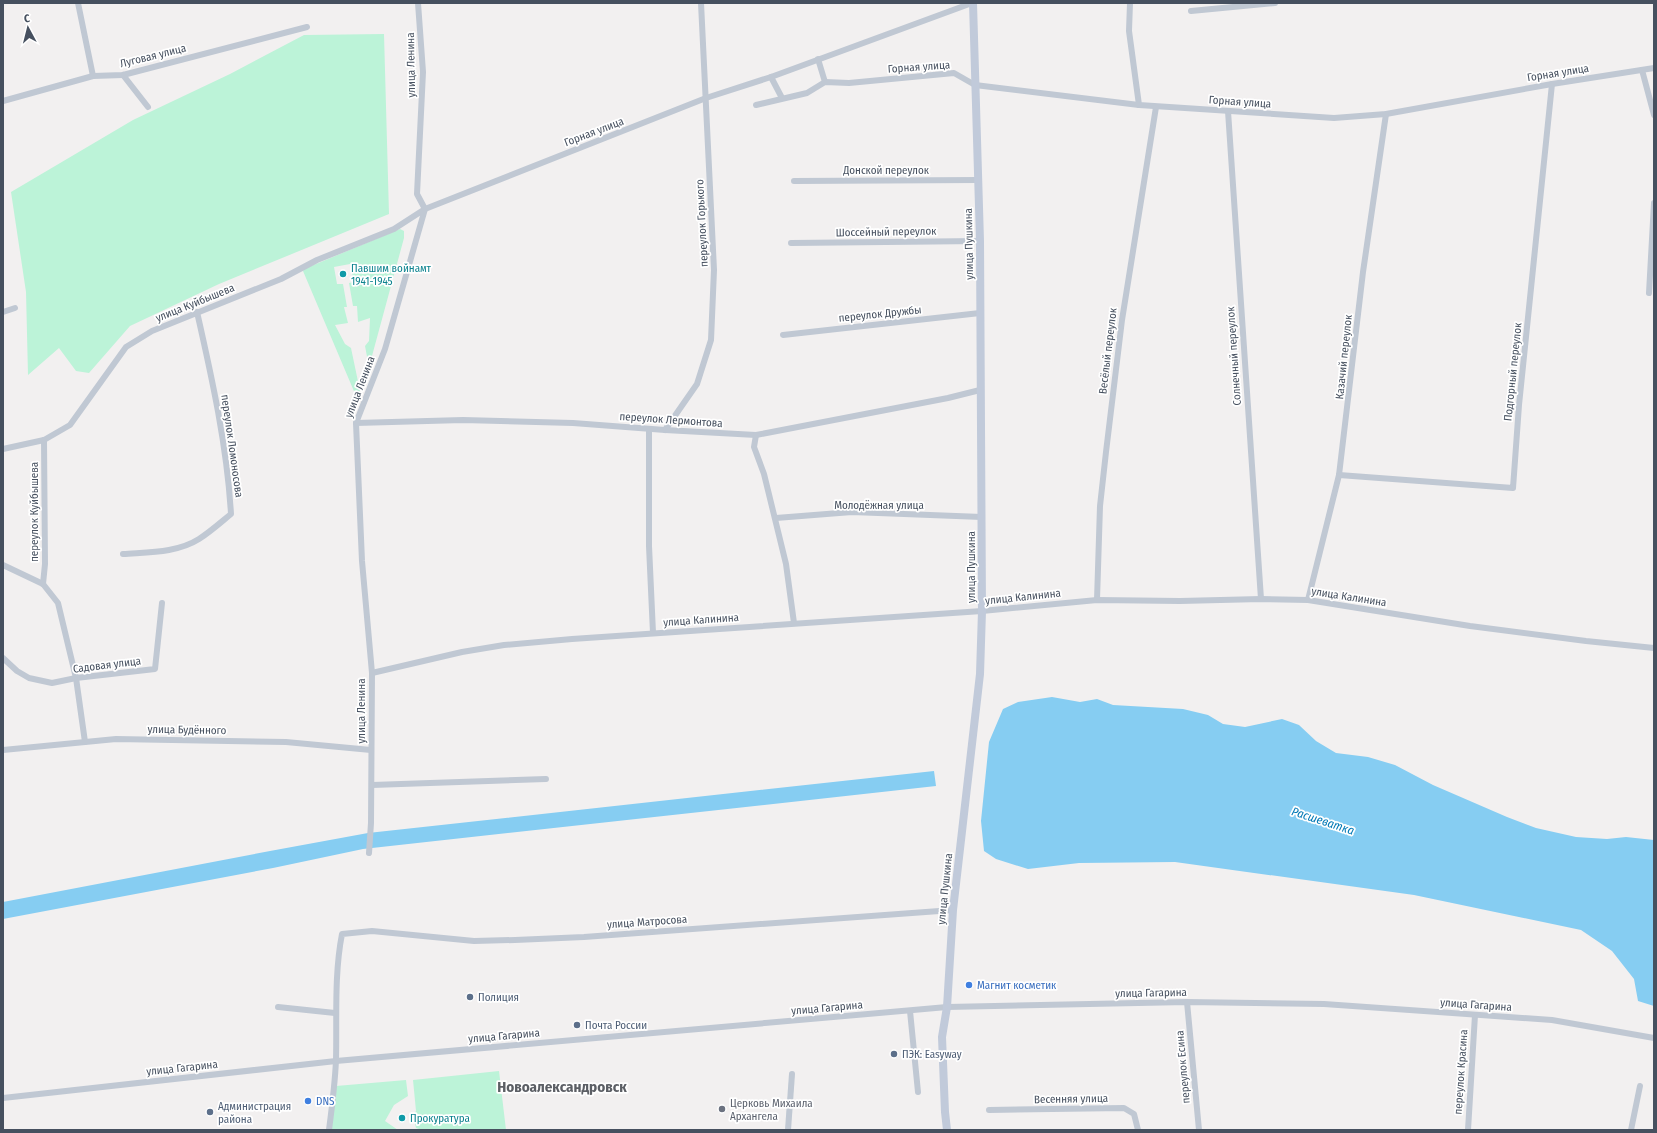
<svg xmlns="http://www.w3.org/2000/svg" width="1657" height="1133" font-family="'Fira Sans Condensed',sans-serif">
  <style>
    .green { fill: #bcf3d8 }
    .water { fill: #86cdf2 }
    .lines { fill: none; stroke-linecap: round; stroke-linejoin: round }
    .street { stroke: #c0c8d3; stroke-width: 6 }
    .secondary { stroke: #c1cada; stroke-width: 8 }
    .culture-dot { fill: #0f9aa8; stroke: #fff; stroke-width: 1.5 }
    .shop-dot { fill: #3f7fe0; stroke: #fff; stroke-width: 1.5 }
    .service-dot { fill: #5c6f8a; stroke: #fff; stroke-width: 1.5 }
    .worship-dot { fill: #6b7280; stroke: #fff; stroke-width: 1.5 }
    .labels { text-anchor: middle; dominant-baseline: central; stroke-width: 3.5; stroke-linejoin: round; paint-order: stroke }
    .street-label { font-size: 11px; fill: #46505f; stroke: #fff }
    .culture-label { font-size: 11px; fill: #0d838f; stroke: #fff; text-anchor: start }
    .shop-label { font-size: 11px; fill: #366cbe; stroke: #fff; text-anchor: start }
    .service-label { font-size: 11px; fill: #4e5e75; stroke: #fff; text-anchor: start }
    .worship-label { font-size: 11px; fill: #5b616d; stroke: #fff; text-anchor: start }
    .water-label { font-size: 12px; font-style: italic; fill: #0279b6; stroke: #fff }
    .district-label { font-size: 15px; font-weight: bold; fill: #5c5f65; stroke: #fff }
  </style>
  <rect width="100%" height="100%" fill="#f2f0f0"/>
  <g class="green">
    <polygon points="384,34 389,214 219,284 130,326 89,373 76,371 59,348 28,375 26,292 11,192 133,120 230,74 304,35"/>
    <polygon points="400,229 404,231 404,238 369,367 365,346 369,341 370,318 358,322 357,306 353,306 349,283 354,282 350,264 334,267 337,284 343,284 347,307 344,307 348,323 335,325 345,344 351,348 360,391 356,396 303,271 304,269"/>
    <polygon points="499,1071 506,1130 422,1130 416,1128 413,1115 416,1111 413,1080"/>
    <polygon points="406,1080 408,1096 394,1105 385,1121 398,1130 331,1130 336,1086"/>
  </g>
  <g class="water">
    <polygon points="1052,697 1080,702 1097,699 1113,705 1183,709 1208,715 1223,724 1245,727 1282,719 1299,725 1316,741 1336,753 1368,757 1395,765 1433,785 1507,817 1536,828 1576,837 1607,839 1626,837 1654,840 1654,1006 1638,1001 1634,979 1612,951 1581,930 1414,895 1175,862 1079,863 1028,869 996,859 984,851 981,821 989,742 1003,709 1018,702"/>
    <polygon points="934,771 936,786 363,849 273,868 3,919 3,902 270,851 368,833"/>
  </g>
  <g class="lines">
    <g class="street">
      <polyline points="78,3 93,76"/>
      <polyline points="1130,3 1129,31 1139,105"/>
      <polyline points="1191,11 1275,3"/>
      <polyline points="818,59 825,82"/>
      <polyline points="1642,70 1654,115"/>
      <polyline points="123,75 148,107"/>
      <polyline points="771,77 782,98"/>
      <polyline points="3,101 93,76 123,75 307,27"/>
      <polyline points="756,105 807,93 825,82 849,83 954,73 975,85 1139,105 1334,118 1386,114 1552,84 1654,68"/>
      <polyline points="1228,111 1261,599"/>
      <polyline points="794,181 978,180"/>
      <polyline points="791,243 980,241"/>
      <polyline points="1649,293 1654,203"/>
      <polyline points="3,312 15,308"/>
      <polyline points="783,335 980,313"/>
      <polyline points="356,423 463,420 573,423 665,430 756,435 948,398 980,390"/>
      <polyline points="649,429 649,546 653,633"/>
      <polyline points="665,430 697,384 711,340 714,270 701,3"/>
      <polyline points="756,435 754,447 764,474 786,564 794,623"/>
      <polyline points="3,449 44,440 70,425 126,347 152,331 281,279 317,260 394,229 425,209 706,98 771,77 972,3"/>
      <polyline points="1339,475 1513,488 1519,405 1552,84"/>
      <polyline points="776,518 852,512 982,517"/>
      <path d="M123,554C148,552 177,553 199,539C210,532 220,523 231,514C227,446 212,378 197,312"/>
      <polyline points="3,565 43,584 58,603 76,678 85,742"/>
      <polyline points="43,584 45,564 44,440"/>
      <polyline points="1097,600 1100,506 1106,452 1122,320 1156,107"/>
      <polyline points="1308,600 1339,475 1363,272 1386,114"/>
      <polyline points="3,658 17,671 29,678 52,683 76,678 155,669 162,603"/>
      <polyline points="372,673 462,652 504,645 572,639 982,611 1097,600 1180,601 1261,599 1308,600 1470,626 1586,641 1654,648"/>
      <polyline points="3,750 116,739 286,742 371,750"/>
      <polyline points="372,785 546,779"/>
      <polyline points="369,853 371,823 372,673 362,561 356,423 385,349 425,209 417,194 423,72 418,3"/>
      <polyline points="1187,1002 1199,1130"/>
      <polyline points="278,1007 335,1013"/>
      <polyline points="910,1011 918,1092"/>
      <polyline points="3,1098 336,1061 947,1007 1187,1002 1324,1004 1552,1020 1654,1038"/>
      <polyline points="989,1110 1124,1108 1134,1114 1138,1130"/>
      <path d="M329,1130C332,1107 335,1083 336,1060C337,1018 334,975 342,934L372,931L474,941L515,940L584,937L953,910"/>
      <polyline points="788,1130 792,1074"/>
      <polyline points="1468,1130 1475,1015"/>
      <polyline points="1631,1130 1640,1086"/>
    </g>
    <polyline class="secondary" points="947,1130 945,1112 942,1037 947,1007 953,910 980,674 982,611 980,241 973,3"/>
  </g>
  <g class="culture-dot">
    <circle cx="343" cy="274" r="4"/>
    <circle cx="402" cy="1118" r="4"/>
  </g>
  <g class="shop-dot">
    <circle cx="969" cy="985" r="4"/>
    <circle cx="308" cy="1101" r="4"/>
  </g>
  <g class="service-dot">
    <circle cx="470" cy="997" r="4"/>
    <circle cx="577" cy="1025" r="4"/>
    <circle cx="894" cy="1054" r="4"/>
    <circle cx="210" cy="1112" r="4"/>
  </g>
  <circle class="worship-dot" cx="722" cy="1109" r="4"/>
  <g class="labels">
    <g class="street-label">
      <text transform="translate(153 56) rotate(-14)">Луговая улица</text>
      <text transform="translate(411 65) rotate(-91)">улица Ленина</text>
      <text transform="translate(919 67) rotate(-4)">Горная улица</text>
      <text transform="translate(1558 73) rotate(-9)">Горная улица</text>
      <text transform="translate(1240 102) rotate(4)">Горная улица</text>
      <text transform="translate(594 132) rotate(-21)">Горная улица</text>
      <text x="886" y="170">Донской переулок</text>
      <text transform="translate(702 223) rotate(-93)">переулок Горького</text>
      <text transform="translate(886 232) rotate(-1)">Шоссейный переулок</text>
      <text transform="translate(969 244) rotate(-91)">улица Пушкина</text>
      <text transform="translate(195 303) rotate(-22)">улица Куйбышева</text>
      <text transform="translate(880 314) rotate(-6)">переулок Дружбы</text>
      <text transform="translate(1108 351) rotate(-83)">Весёлый переулок</text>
      <text transform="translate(1234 356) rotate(-94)">Солнечный переулок</text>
      <text transform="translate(1344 357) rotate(-84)">Казачий переулок</text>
      <text transform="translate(1513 372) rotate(-84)">Подгорный переулок</text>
      <text transform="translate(360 387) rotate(-69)">улица Ленина</text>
      <text transform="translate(671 420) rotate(4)">переулок Лермонтова</text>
      <text transform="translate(232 446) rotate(82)">переулок Ломоносова</text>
      <text x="879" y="505">Молодёжная улица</text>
      <text transform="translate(34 512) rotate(-90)">переулок Куйбышева</text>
      <text transform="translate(971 567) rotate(-90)">улица Пушкина</text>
      <text transform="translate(1023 597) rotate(-6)">улица Калинина</text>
      <text transform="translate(1349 597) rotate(9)">улица Калинина</text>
      <text transform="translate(701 620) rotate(-4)">улица Калинина</text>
      <text transform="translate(107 665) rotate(-7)">Садовая улица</text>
      <text transform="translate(361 711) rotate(-90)">улица Ленина</text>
      <text transform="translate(187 730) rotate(1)">улица Будённого</text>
      <text transform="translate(945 889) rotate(-84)">улица Пушкина</text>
      <text transform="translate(647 922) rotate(-4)">улица Матросова</text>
      <text transform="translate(1151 993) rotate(-1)">улица Гагарина</text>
      <text transform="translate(1476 1005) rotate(4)">улица Гагарина</text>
      <text transform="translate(827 1008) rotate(-5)">улица Гагарина</text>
      <text transform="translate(504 1036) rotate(-5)">улица Гагарина</text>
      <text transform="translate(1183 1067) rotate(-95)">переулок Есина</text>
      <text transform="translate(182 1068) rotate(-6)">улица Гагарина</text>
      <text transform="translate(1461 1072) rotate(-86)">переулок Красина</text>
      <text transform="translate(1071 1099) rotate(-1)">Весенняя улица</text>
    </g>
    <g class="culture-label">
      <text x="351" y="268">Павшим войнамт<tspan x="351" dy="13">1941-1945</tspan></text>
      <text x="410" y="1118">Прокуратура</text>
    </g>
    <g class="shop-label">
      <text x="977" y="985">Магнит косметик</text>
      <text x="316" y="1101">DNS</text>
    </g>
    <g class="service-label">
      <text x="478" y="997">Полиция</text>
      <text x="585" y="1025">Почта России</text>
      <text x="902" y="1054">ПЭК: Easyway</text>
      <text x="218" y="1106">Администрация<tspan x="218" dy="13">района</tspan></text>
    </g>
    <g class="worship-label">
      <text x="730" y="1103">Церковь Михаила<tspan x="730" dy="13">Архангела</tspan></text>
    </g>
    <g class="water-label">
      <text transform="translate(1323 821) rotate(18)">Расшеватка</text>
    </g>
    <g class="district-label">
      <text x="562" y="1087">Новоалександровск</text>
    </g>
  </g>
  <rect width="1657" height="1133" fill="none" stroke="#46505f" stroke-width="8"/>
  <g transform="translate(28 28) rotate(353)" stroke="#ffffff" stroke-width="3" paint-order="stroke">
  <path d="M0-3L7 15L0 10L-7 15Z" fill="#46505f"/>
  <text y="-6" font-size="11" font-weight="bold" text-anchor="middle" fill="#46505f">С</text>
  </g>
</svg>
